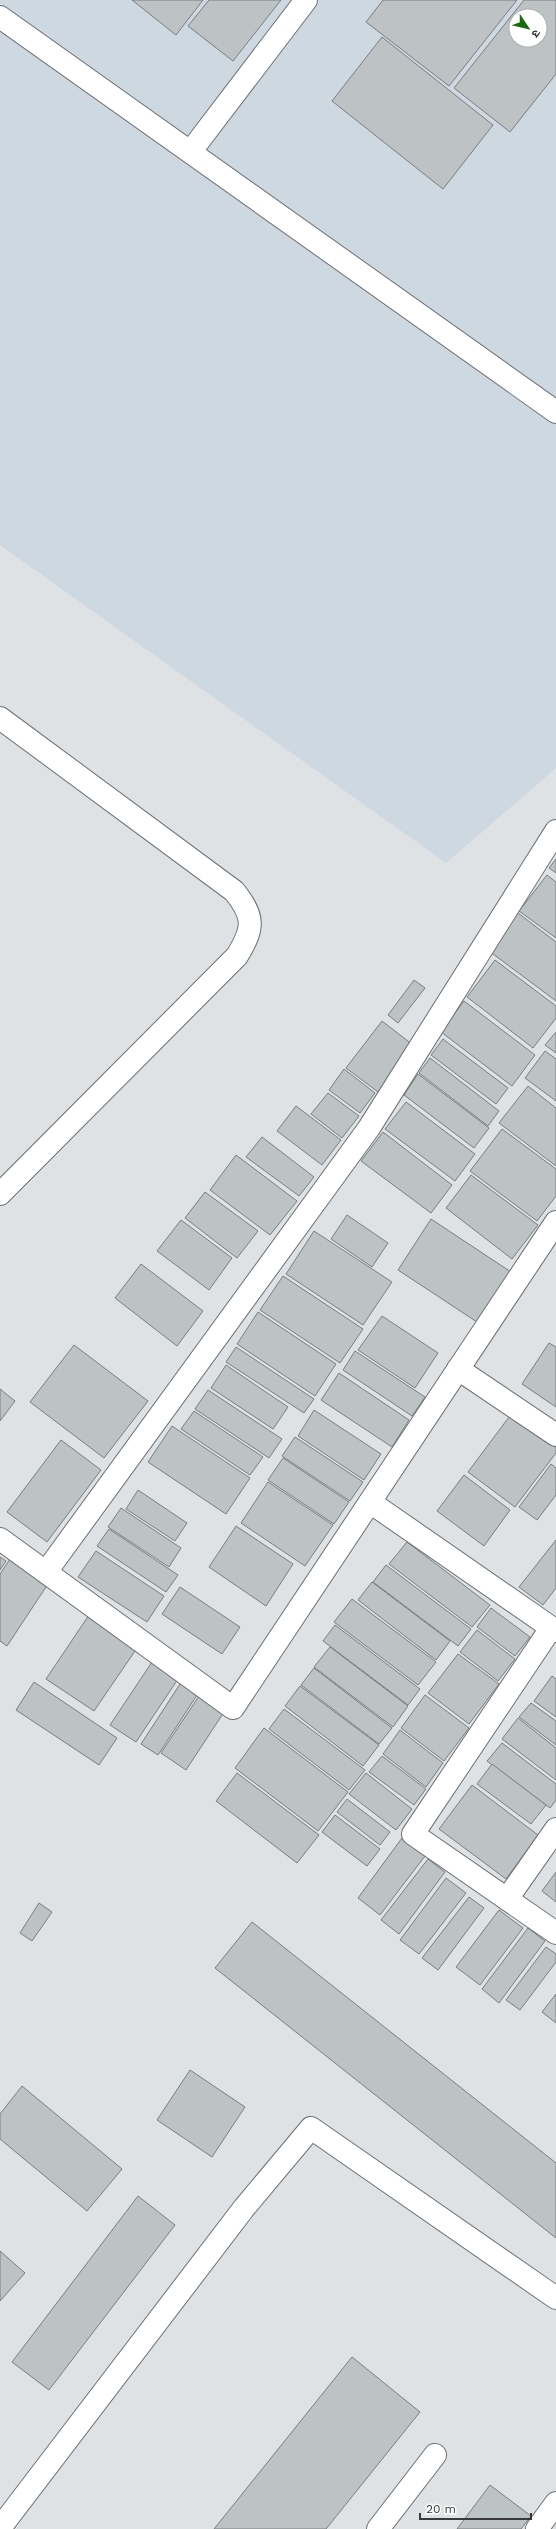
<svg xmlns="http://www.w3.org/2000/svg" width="556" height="2529" font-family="'Work Sans','Noto Sans Devanagari',sans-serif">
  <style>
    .built { fill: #ced8e0; fill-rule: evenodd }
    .building { fill: #bdc2c4; stroke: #797e7f; fill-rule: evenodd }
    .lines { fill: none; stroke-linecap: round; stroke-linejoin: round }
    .minor-casing { stroke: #6d7073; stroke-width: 24 }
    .minor { stroke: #fff; stroke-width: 22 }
  </style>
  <rect width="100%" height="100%" fill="#dee2e5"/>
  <path class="built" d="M0,0H556V768L446,863L0,545ZM516,16H540V40H516Z"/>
  <g class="building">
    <polygon points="132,0 203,0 176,35"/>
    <polygon points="209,0 281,0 233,61 188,26"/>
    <polygon points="383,0 517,0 449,86 366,22"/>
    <path d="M524,0H556V74L510,132L454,88ZM516,16H540V40H516Z"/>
    <polygon points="382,37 493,125 443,189 332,101"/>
    <polygon points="556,859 556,873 549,868"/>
    <polygon points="547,875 556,882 556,938 519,911"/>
    <polygon points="518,913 556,942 556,1001 489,951"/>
    <polygon points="495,960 556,1006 556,1018 533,1048 467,997"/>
    <polygon points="414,980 425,988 398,1023 388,1015"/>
    <polygon points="464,1001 535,1055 512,1086 441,1032"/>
    <polygon points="382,1021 413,1045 378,1092 346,1068"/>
    <polygon points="556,1032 556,1053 545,1045"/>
    <polygon points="443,1039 508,1088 496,1104 431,1055"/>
    <polygon points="545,1051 556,1059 556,1101 525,1078"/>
    <polygon points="430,1058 499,1111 488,1126 419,1073"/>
    <polygon points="344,1069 375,1093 360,1113 329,1090"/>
    <polygon points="418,1074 489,1128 474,1148 404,1095"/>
    <polygon points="528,1086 556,1108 556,1166 499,1123"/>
    <polygon points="328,1093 359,1116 342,1138 311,1114"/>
    <polygon points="406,1102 475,1154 455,1181 385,1129"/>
    <polygon points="296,1106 341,1140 322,1165 277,1131"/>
    <polygon points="502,1129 556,1169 556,1196 537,1221 470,1171"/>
    <polygon points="383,1132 452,1185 431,1213 361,1161"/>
    <polygon points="262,1137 314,1177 299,1196 246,1157"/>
    <polygon points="236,1155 297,1201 270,1235 210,1190"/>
    <polygon points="471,1175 538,1225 512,1259 446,1208"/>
    <polygon points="205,1192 258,1231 237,1258 185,1218"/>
    <polygon points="347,1215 388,1243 372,1267 331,1239"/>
    <polygon points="431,1219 511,1272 477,1322 398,1270"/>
    <polygon points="181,1220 232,1258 209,1290 157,1251"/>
    <polygon points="314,1231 392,1282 363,1325 286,1274"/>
    <polygon points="141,1264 203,1311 177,1346 115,1298"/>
    <polygon points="283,1276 363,1329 340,1363 260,1310"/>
    <polygon points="258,1312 336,1364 315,1396 237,1344"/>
    <polygon points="382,1316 438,1353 415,1388 358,1350"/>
    <polygon points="549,1343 556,1347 556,1407 522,1384"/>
    <polygon points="74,1345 148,1401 104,1458 30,1402"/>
    <polygon points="236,1347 314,1399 304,1413 226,1362"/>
    <polygon points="355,1351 425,1397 412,1416 343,1370"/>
    <polygon points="226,1365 288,1407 273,1429 211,1388"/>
    <polygon points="339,1373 409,1420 392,1447 321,1400"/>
    <polygon points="0,1389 15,1401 0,1421"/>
    <polygon points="208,1390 282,1439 269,1458 195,1409"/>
    <polygon points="314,1410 381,1454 364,1480 298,1436"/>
    <polygon points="194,1411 263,1457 250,1475 181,1429"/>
    <polygon points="512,1413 556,1447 556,1453 515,1507 468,1472"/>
    <polygon points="172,1426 250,1478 226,1514 148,1462"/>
    <polygon points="295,1437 363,1482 350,1501 282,1456"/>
    <polygon points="61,1440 101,1470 47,1542 7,1512"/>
    <polygon points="283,1458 349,1502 334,1524 268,1480"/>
    <polygon points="551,1464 556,1468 556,1495 537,1520 519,1507"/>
    <polygon points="464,1475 510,1510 484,1546 437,1511"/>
    <polygon points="268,1482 333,1525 305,1566 241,1523"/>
    <polygon points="138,1490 187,1523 175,1541 126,1509"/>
    <polygon points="121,1508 181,1548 169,1567 108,1527"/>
    <polygon points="236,1526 293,1564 266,1606 209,1567"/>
    <polygon points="109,1529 178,1575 166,1592 97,1546"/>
    <polygon points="556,1540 556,1588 543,1605 519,1587"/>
    <polygon points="407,1542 490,1605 472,1627 389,1564"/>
    <polygon points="96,1551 164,1596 147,1622 78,1577"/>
    <polygon points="12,1556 50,1581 7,1646 0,1641 0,1574"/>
    <polygon points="0,1557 6,1561 0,1570"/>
    <polygon points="386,1565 471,1629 458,1646 373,1582"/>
    <polygon points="372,1582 450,1641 436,1660 358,1600"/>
    <polygon points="180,1587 240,1627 222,1654 162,1614"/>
    <polygon points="352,1599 436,1662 418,1685 334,1622"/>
    <polygon points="491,1608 530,1637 515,1656 477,1627"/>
    <polygon points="89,1615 137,1648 94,1711 46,1679"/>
    <polygon points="335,1625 420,1689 408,1705 323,1641"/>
    <polygon points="477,1630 515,1659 498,1681 460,1652"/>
    <polygon points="330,1647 408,1706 393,1727 314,1667"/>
    <polygon points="458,1654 499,1684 469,1724 428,1693"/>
    <polygon points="154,1659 180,1676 136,1742 110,1725"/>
    <polygon points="314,1668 392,1728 379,1744 301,1685"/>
    <polygon points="552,1676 556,1679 556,1717 534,1701"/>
    <polygon points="182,1681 199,1692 158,1755 141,1744"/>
    <polygon points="34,1682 117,1738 99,1765 16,1710"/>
    <polygon points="300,1686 379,1745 363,1766 285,1706"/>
    <polygon points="201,1693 226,1709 186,1770 161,1753"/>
    <polygon points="425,1695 469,1728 444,1761 401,1728"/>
    <polygon points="531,1703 556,1721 556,1745 519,1717"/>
    <polygon points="284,1709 365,1770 349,1790 269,1729"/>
    <polygon points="518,1718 556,1748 556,1780 502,1739"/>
    <polygon points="264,1728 348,1792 318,1831 235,1768"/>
    <polygon points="400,1730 443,1763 426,1787 383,1754"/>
    <polygon points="502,1743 556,1784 556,1800 550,1808 487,1761"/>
    <polygon points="382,1756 426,1789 414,1805 369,1772"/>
    <polygon points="492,1764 546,1805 531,1824 477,1784"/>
    <polygon points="237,1773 319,1835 297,1863 216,1801"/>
    <polygon points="366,1773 412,1809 396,1830 349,1794"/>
    <polygon points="472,1785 538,1835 506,1879 439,1829"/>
    <polygon points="347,1799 390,1832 380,1845 337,1812"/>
    <polygon points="335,1815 380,1849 367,1866 322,1832"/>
    <polygon points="402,1838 425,1856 380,1915 358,1898"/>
    <polygon points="428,1859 445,1872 399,1934 381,1920"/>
    <polygon points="556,1872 556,1902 542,1891"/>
    <polygon points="446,1878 466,1893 419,1954 400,1940"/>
    <polygon points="469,1897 484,1908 438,1970 422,1958"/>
    <polygon points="39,1903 52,1912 32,1941 20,1933"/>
    <polygon points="499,1910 523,1928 480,1985 456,1967"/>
    <polygon points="252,1922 556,2163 556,2238 215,1968"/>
    <polygon points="528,1928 545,1941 499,2003 482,1989"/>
    <polygon points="546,1947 556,1954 556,1962 520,2010 506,2000"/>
    <polygon points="556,1994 556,2023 542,2012"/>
    <polygon points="190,2070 245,2107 212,2157 157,2120"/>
    <polygon points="22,2086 122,2169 87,2211 0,2139 0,2114"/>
    <polygon points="138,2196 175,2225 49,2390 12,2362"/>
    <polygon points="0,2251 25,2273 0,2301"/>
    <polygon points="352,2357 420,2412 326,2529 214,2529"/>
    <polygon points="490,2485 531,2516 521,2529 457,2529"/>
  </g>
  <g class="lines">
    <defs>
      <g id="minor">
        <polyline points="0,17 556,412"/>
        <polyline points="191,151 306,0"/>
        <path d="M0,718L234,891C255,917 254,928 237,956L0,1194"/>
        <polyline points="458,1369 556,1435"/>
        <polyline points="370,1502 556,1631"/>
        <polyline points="0,1539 233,1708 556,1222"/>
        <polyline points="46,1572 369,1128 556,831"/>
        <polyline points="551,1628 413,1834 556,1933"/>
        <polyline points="507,1899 556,1829"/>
        <polyline points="0,2528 244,2208 311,2128 556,2298"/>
        <polyline points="378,2529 435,2455"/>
        <polyline points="537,2529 556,2503"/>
      </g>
    </defs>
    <use href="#minor" class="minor-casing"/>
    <use href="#minor" class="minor"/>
  </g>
  <g transform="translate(528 28) rotate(125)"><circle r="19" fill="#ffffff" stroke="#afb0b0"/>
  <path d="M0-3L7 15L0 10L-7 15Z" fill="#176a0e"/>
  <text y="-6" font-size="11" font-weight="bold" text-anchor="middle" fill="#37393a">उ</text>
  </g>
  <path d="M420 2513v6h111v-6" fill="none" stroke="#37393a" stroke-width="2"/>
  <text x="426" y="2513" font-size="12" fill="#37393a" stroke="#ffffff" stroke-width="3" paint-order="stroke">20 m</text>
</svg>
